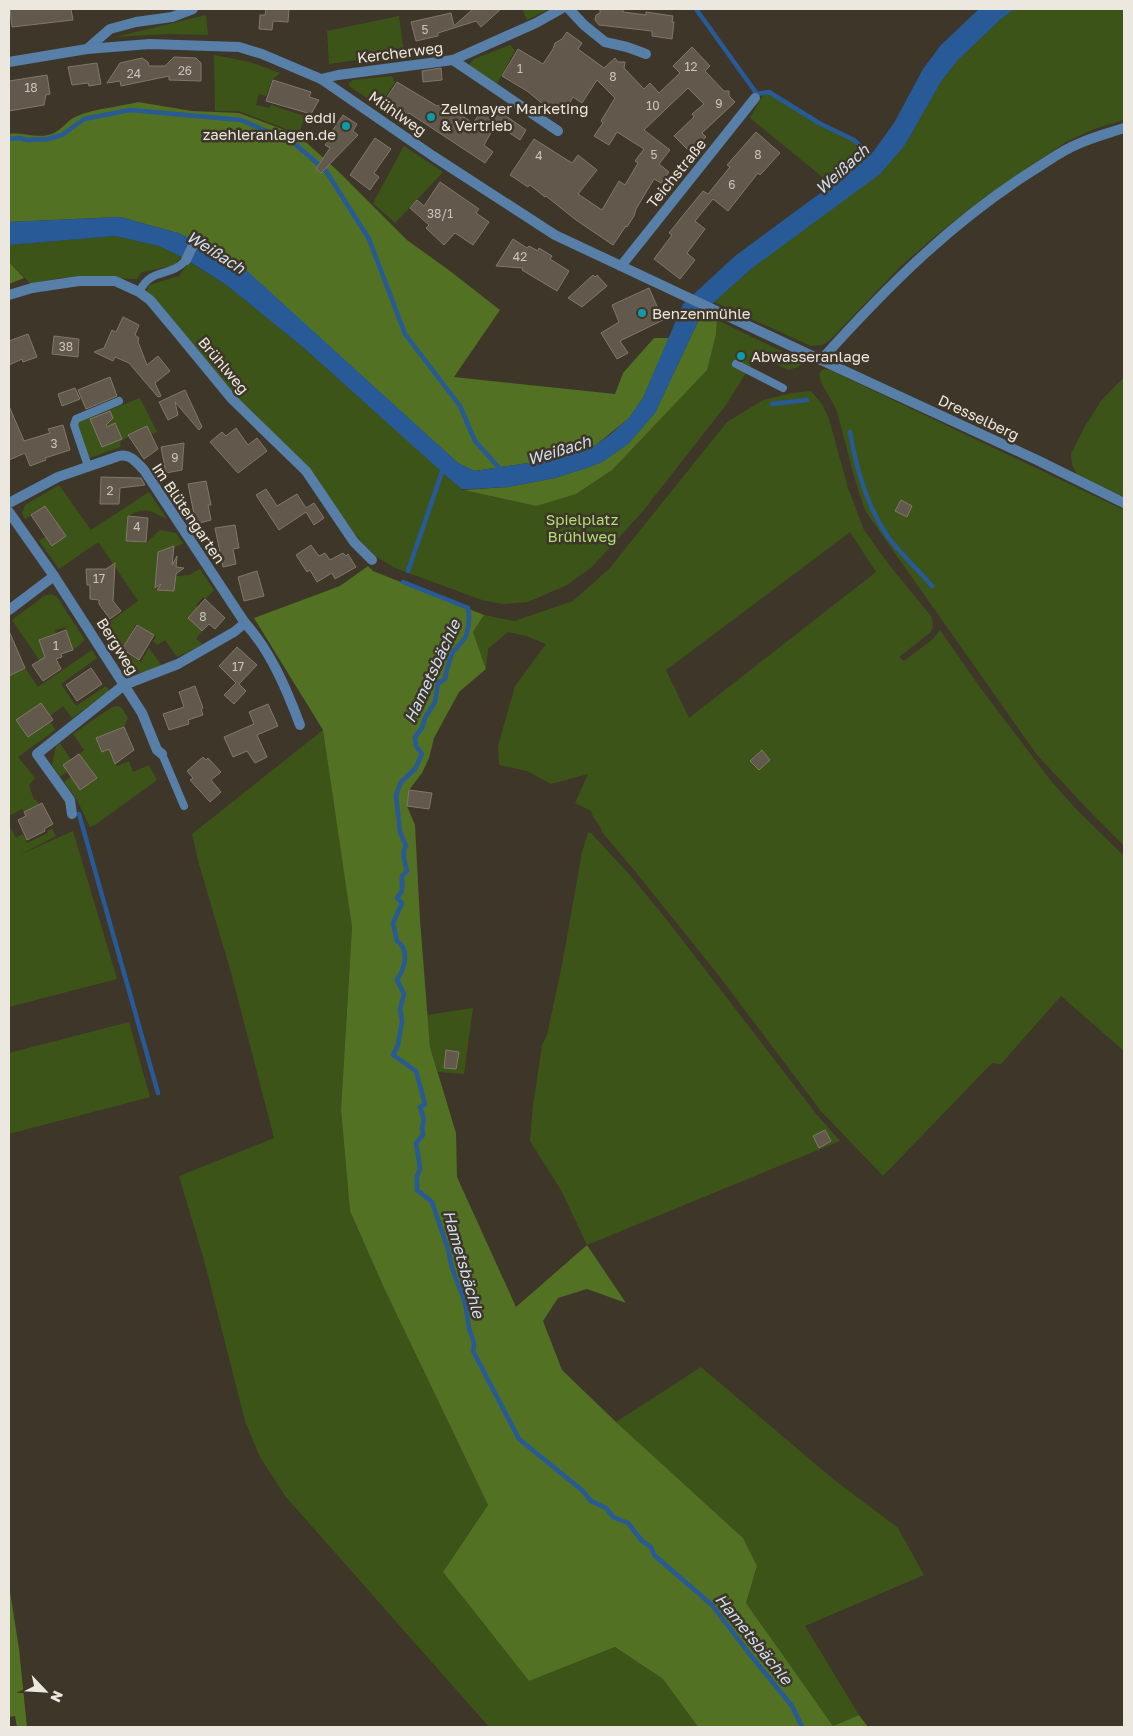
<svg xmlns="http://www.w3.org/2000/svg" width="1133" height="1736" font-family="'Golos Text',sans-serif">
  <style>
    .green { fill: #3d5419; fill-rule: evenodd }
    .forest { fill: #527122 }
    .water { fill: #275a96 }
    .lines { fill: none; stroke-linecap: round; stroke-linejoin: round }
    .stream { stroke: #275a96; stroke-width: 4.5 }
    .building { fill: #62594c; stroke: #81786a }
    .service { stroke: #577fa8; stroke-width: 8 }
    .minor { stroke: #577fa8; stroke-width: 10 }
    .culture-dot { fill: #0f9aa8; stroke: #3e3629; stroke-width: 2 }
    .labels { text-anchor: middle; dominant-baseline: central; stroke-width: 5; stroke-linejoin: round; paint-order: stroke }
    .number-label { font-size: 12px; fill: #cac4ba }
    .street-label { font-size: 15px; fill: #ece7df; stroke: #3e3629 }
    .poi-label { font-size: 15px; fill: #ece7df; stroke: #3e3629; text-anchor: start }
    .park-label { font-size: 15px; fill: #b2df77; stroke: #3e3629 }
    .water-label { font-size: 16px; font-style: italic; fill: #d0def0; stroke: #3e3629 }
  </style>
  <rect width="100%" height="100%" fill="#3e3629"/>
  <g class="green">
    <polygon points="522,9 549,9 527,20"/>
    <polygon points="1014,9 1124,9 1124,120 1094,129 1066,142 989,194 940,232 901,266 830,340 822,345 811,346 714,302 751,269 905,145 942,80 958,60 1001,19"/>
    <polygon points="206,15 208,35 168,34 115,37"/>
    <polygon points="399,16 404,53 329,64 327,31"/>
    <polygon points="510,45 515,50 496,86 468,66 474,59"/>
    <polygon points="214,55 250,62 280,73 272,80 266,96 259,94 256,105 270,108 271,105 305,116 299,134 239,111 215,111"/>
    <polygon points="392,76 395,82 379,106 349,86 349,83 353,80"/>
    <polygon points="766,90 873,152 853,169 832,185 750,118"/>
    <polygon points="404,146 443,172 395,223 373,203"/>
    <polygon points="115,236 159,246 182,257 172,266 142,272 137,279 81,277 60,278 31,284 9,262 9,245"/>
    <polygon points="189,262 225,284 304,348 414,446 453,482 463,490 536,506 716,334 717,320 804,362 798,367 788,370 757,355 726,405 643,511 592,567 567,585 528,602 503,604 482,600 395,568 375,556 358,538 345,520 235,396 173,319 152,300 146,292 149,285 179,276"/>
    <path d="M823,369L830,370L1124,510V846L1095,817L1037,755L866,512C853,479 847,446 837,412C832,398 821,388 819,374Z"/>
    <polygon points="1124,377 1124,497 1077,475 1072,464 1071,454 1084,428 1101,401"/>
    <path d="M811,391L822,404L829,419L848,488L864,530L890,566L931,616C933,622 934,627 930,633L899,657L904,661L933,639L940,630L979,686L1051,781L1076,809L1124,856V1051L1061,996L1001,1064L992,1063L883,1176L821,1111L716,972L634,870L602,832C601,824 593,820 591,811L575,803L588,774L551,784L527,771L499,765L498,746L515,686L546,644L526,636L508,632L488,649L486,669L473,632L484,615L514,621L573,601L609,569L727,422L763,400L792,393ZM850,532L876,572L689,718L666,670Z"/>
    <polygon points="140,398 157,432 151,434 147,426 121,441 120,447 90,458 88,456 76,423"/>
    <path d="M59,485L91,530L149,492L167,519C149,510 146,506 128,516L126,541L146,543L160,530L176,533L183,544L159,552L155,590L174,591L176,576L189,575L200,569L214,590L205,599L203,597L196,605L198,607L188,618L202,631L196,639L202,643L198,647L177,657L165,640L157,645L153,641L156,636L136,624L121,651L141,662L149,648L162,666C155,668 146,673 139,673C122,671 108,642 100,629L138,601L99,543L98,542L59,569L39,541L46,536L52,545L66,536L45,506L25,519L22,513L25,505Z"/>
    <polygon points="51,594 57,597 85,640 73,650 65,627 55,630 56,633 39,640 47,662 42,664 12,620 44,596"/>
    <polygon points="92,650 97,658 61,684 76,706 106,686 110,691 72,718 63,706 50,716 16,720 28,737 50,721 55,730 18,757 35,778 29,785 34,800 36,800 39,804 24,812 22,809 9,816 9,676 25,668 38,687"/>
    <polygon points="118,706 122,708 128,718 124,727 96,738 102,752 109,749 117,766 129,761 133,772 149,765 157,780 95,825 90,827 76,798 64,782 71,777 81,790 96,778 79,754 84,750 73,734 112,707"/>
    <polygon points="323,730 352,927 341,1110 350,1211 384,1288 488,1505 443,1572 529,1681 615,1647 663,1679 698,1727 489,1727 286,1497 260,1457 245,1421 204,1260 179,1176 274,1138 232,976 199,864 192,834"/>
    <polygon points="60,743 71,760 63,765 67,772 60,777 52,765 56,746"/>
    <polygon points="9,825 16,838 23,834 27,843 48,833 47,831 52,829 56,836 19,855 73,831 117,979 9,1007"/>
    <polygon points="588,833 591,833 629,874 667,920 817,1115 840,1141 587,1245 561,1190 530,1141 533,1106 542,1045 547,1035 562,965 582,852"/>
    <polygon points="473,1008 464,1074 438,1072 430,1047 427,1015"/>
    <polygon points="129,1022 150,1097 9,1134 9,1053"/>
    <polygon points="701,1367 833,1479 898,1528 924,1575 805,1626 859,1715 833,1726 746,1603 757,1566 743,1538 616,1422"/>
  </g>
  <g class="forest">
    <path d="M138,102L192,111L239,113L298,135L338,171L407,240L450,271L500,310L454,377L615,394L623,373L654,338H669L643,398L629,418L596,445L584,451L548,460L474,471L458,463L246,271L209,248L178,233L120,217L9,222V134C22,132 34,138 48,135C59,133 64,124 73,118C90,109 119,107 138,102Z"/>
    <polygon points="9,262 24,278 9,284"/>
    <polygon points="702,313 717,320 716,334 707,370 612,470 576,494 536,506 463,490 508,487 555,478 590,467 604,461 629,443 655,413"/>
    <polygon points="368,566 373,571 484,615 473,632 486,669 459,692 434,738 429,758 422,773 409,790 407,806 415,825 420,920 430,1047 456,1133 457,1177 516,1307 587,1245 626,1303 587,1289 558,1298 543,1321 562,1370 616,1422 743,1538 757,1566 746,1603 833,1726 859,1715 868,1727 698,1727 663,1679 615,1647 529,1681 443,1572 488,1505 384,1288 350,1211 341,1110 352,927 323,730 254,618 340,586"/>
    <polygon points="9,1585 19,1649 27,1727 17,1727 15,1716 9,1717"/>
  </g>
  <polygon class="water" points="979,9 1014,9 1001,19 958,60 942,80 905,145 880,174 751,269 702,313 655,413 629,443 604,461 590,467 555,478 508,487 472,489 462,489 453,482 304,348 225,284 182,257 159,246 115,236 9,245 9,222 120,217 178,233 209,248 246,270 458,463 475,471 548,460 584,451 596,445 611,434 629,418 643,398 683,304 735,256 853,169 873,152 894,123 923,69 941,45"/>
  <g class="lines">
    <g class="stream">
      <polyline points="696,9 757,94 769,92 819,123 854,140 873,158"/>
      <polyline points="9,139 19,138 27,140 48,139 62,135 84,119 130,110 241,120 294,143 326,171 369,239 405,334 460,406 475,441 502,471"/>
      <polyline points="772,404 807,400"/>
      <path d="M850,432C856,468 867,506 888,537C901,554 918,570 932,586"/>
      <polyline points="408,571 443,469"/>
      <path d="M403,582L466,607L468,608C470,617 469,627 466,636C463,642 457,647 453,652C450,658 446,672 445,679L438,683L435,702L425,718L422,728L415,737L416,746L422,754L415,769L401,782L396,795L400,832L406,846C401,853 405,862 407,871L402,876V891L397,898L402,903L393,923L397,941C410,950 405,968 397,980L404,994L400,1009L402,1021L398,1045L393,1055L416,1071L425,1104L420,1107L424,1120L422,1127L423,1135L416,1143L420,1168L417,1177V1190L432,1202L449,1252C450,1268 458,1283 463,1297C467,1308 467,1317 469,1328C471,1336 476,1342 473,1351L519,1439L583,1491L591,1501L606,1508L613,1517L628,1523L642,1541L651,1547L654,1555L712,1605L748,1652L792,1706L802,1727"/>
      <polyline points="79,814 158,1093"/>
    </g>
  </g>
  <g class="building">
    <polygon points="10,9 71,9 73,20 12,27"/>
    <polygon points="266,9 289,9 288,22 273,21 272,30 259,29 260,15 265,15"/>
    <polygon points="473,9 501,9 481,27 476,21 438,33 438,36 416,41 411,22 451,13 454,26"/>
    <polygon points="600,9 623,9 623,12 646,15 646,12 673,16 672,22 674,22 672,39 652,36 652,31 599,25 595,20 596,15 600,13"/>
    <polygon points="567,32 582,43 578,49 604,68 615,58 618,62 625,62 624,68 644,89 650,83 659,93 680,73 673,66 692,47 710,66 705,71 724,91 729,91 729,96 735,102 702,133 706,137 690,152 674,136 694,117 692,114 704,104 688,88 644,130 670,150 659,164 669,172 661,183 654,179 636,209 634,216 627,227 626,226 613,245 576,220 546,196 545,197 530,185 528,187 510,175 534,139 572,163 578,155 597,170 578,194 602,210 619,181 625,185 638,163 635,161 644,149 617,132 609,145 594,136 603,123 601,121 615,98 597,80 582,103 573,97 566,109 564,108 561,113 543,104 527,91 502,76 518,49 543,64 553,49 555,43 562,39"/>
    <polygon points="174,57 196,58 201,63 201,81 169,80 169,76 121,86 120,81 107,83 120,63 142,58 148,62 149,66 165,66"/>
    <polygon points="97,63 101,84 89,86 88,83 72,85 68,67"/>
    <polygon points="441,68 442,80 423,82 422,71"/>
    <polygon points="47,75 50,94 46,95 44,105 9,111 9,81"/>
    <polygon points="273,80 311,92 309,97 319,100 311,114 266,101"/>
    <polygon points="397,82 437,106 440,105 452,112 453,110 473,123 483,109 485,110 489,104 526,130 520,140 496,124 484,145 493,152 485,163 409,113 407,115 385,100"/>
    <polygon points="343,115 357,124 353,131 358,135 321,173 316,169 330,148 325,145 328,141 326,140"/>
    <polygon points="756,132 780,153 760,175 758,173 728,211 713,199 695,221 705,229 687,253 695,260 680,279 654,259 672,235 669,233 685,213 703,191 708,194 730,167 727,165"/>
    <polygon points="375,138 391,149 374,173 379,177 370,190 350,175"/>
    <polygon points="440,182 479,209 476,213 489,222 473,245 455,233 444,245 426,228 429,225 410,208 417,200 424,206"/>
    <polygon points="513,239 527,248 529,246 538,251 539,248 552,256 550,259 569,271 557,291 522,270 523,268 496,266"/>
    <polygon points="593,275 595,277 597,275 607,286 582,307 568,298"/>
    <polygon points="649,288 663,320 620,341 628,353 617,359 601,333 619,322 612,305"/>
    <polygon points="123,317 139,325 135,335 139,338 138,342 147,365 158,356 170,371 155,383 161,396 158,397 129,363 115,357 113,361 94,352 104,348 112,330 116,332"/>
    <polygon points="28,334 37,357 23,362 22,359 9,365 9,341"/>
    <polygon points="54,336 79,339 78,357 52,354"/>
    <polygon points="110,377 117,396 86,409 78,390"/>
    <polygon points="75,388 80,399 62,406 58,394"/>
    <polygon points="185,390 202,427 199,430 175,402 178,415 168,420 159,402"/>
    <polygon points="9,406 24,441 50,433 48,429 63,425 70,450 45,458 46,460 30,466 25,453 9,460"/>
    <polygon points="110,411 113,418 106,425 107,427 115,423 122,439 102,447 90,419"/>
    <polygon points="147,426 158,449 144,459 128,435"/>
    <polygon points="236,428 248,445 257,438 267,451 238,473 210,442 222,432 226,436"/>
    <polygon points="184,443 182,470 166,473 161,447"/>
    <polygon points="101,477 141,478 145,485 120,488 119,504 100,504"/>
    <polygon points="206,481 211,505 208,505 211,520 196,524 188,484"/>
    <polygon points="266,489 277,506 297,494 306,508 314,503 324,518 314,525 306,512 279,530 256,495"/>
    <polygon points="901,500 912,506 907,517 895,511"/>
    <polygon points="45,506 66,536 52,546 31,515"/>
    <polygon points="128,516 148,518 146,542 126,541"/>
    <polygon points="235,525 239,548 233,549 236,564 223,567 215,528"/>
    <polygon points="311,545 319,556 325,553 330,560 343,553 346,556 348,554 356,567 335,579 332,573 317,582 310,570 307,572 296,555"/>
    <polygon points="174,546 172,565 177,556 176,567 184,568 176,574 174,591 157,590 161,584 155,588 158,552"/>
    <polygon points="115,563 113,601 121,611 110,619 99,604 99,600 90,599 90,585 87,585 86,569 106,569"/>
    <polygon points="257,571 264,596 244,601 238,577"/>
    <polygon points="205,599 225,618 215,629 209,624 202,631 188,618"/>
    <polygon points="137,625 154,635 139,660 122,649"/>
    <polygon points="66,630 73,650 61,654 62,657 56,659 61,669 43,681 32,665 45,657 39,640"/>
    <polygon points="9,631 25,668 9,676"/>
    <polygon points="237,647 257,665 239,684 246,691 234,704 224,695 236,683 219,666"/>
    <polygon points="91,668 102,684 77,701 66,685"/>
    <polygon points="195,686 203,708 201,709 203,715 188,720 189,724 169,730 163,714 184,707 179,692"/>
    <polygon points="41,703 53,720 28,737 16,720"/>
    <polygon points="268,704 278,726 257,735 267,757 255,763 247,751 233,757 224,737 254,724 249,712"/>
    <polygon points="124,727 134,750 115,764 109,749 102,752 96,738"/>
    <polygon points="762,750 770,760 759,770 750,761"/>
    <polygon points="79,754 97,778 80,790 63,765"/>
    <polygon points="203,757 206,760 208,758 221,772 211,780 221,792 210,802 190,780 193,778 187,771"/>
    <polygon points="409,790 432,793 429,809 407,806"/>
    <polygon points="42,803 53,824 44,829 45,831 27,840 18,820 26,816 24,812"/>
    <polygon points="446,1050 459,1052 456,1069 444,1068"/>
    <polygon points="825,1130 831,1141 819,1148 813,1136"/>
  </g>
  <g class="lines">
    <g class="service">
      <path d="M139,292C152,266 169,279 186,260"/>
      <polyline points="736,364 783,388"/>
      <polyline points="88,466 74,425 76,419 119,401"/>
      <polyline points="162,754 184,806"/>
    </g>
    <g class="minor">
      <polyline points="569,9 584,25 605,42 627,47 646,54"/>
      <polyline points="87,49 110,29 136,22 172,17 193,9"/>
      <polyline points="453,60 558,131"/>
      <polyline points="9,62 87,49 150,44 239,47 262,54 321,79 433,156 555,235 821,360 1037,460 1124,503"/>
      <polyline points="321,79 338,75 453,60 536,23 561,9"/>
      <polyline points="186,260 196,239"/>
      <polyline points="621,266 755,98"/>
      <polyline points="9,295 32,288 79,281 115,281 139,292 150,300 176,331 232,399 306,471 354,542 372,560"/>
      <path d="M821,360C885,289 950,223 1032,171C1047,162 1062,150 1078,144C1093,137 1109,133 1124,128"/>
      <path d="M9,503L58,477L119,456C130,453 137,463 144,470L245,623L234,632L178,664L124,685L37,754L70,800L72,814"/>
      <polyline points="9,512 54,576 124,685 142,713 157,750 162,754"/>
      <polyline points="9,610 54,576"/>
      <path d="M245,623C270,650 287,690 300,725"/>
    </g>
  </g>
  <g class="culture-dot">
    <circle cx="431" cy="117" r="5"/>
    <circle cx="346" cy="126" r="5"/>
    <circle cx="642" cy="313" r="5"/>
    <circle cx="741" cy="356" r="5"/>
  </g>
  <g class="labels">
    <g class="number-label">
      <text x="425" y="29">5</text>
      <text x="691" y="66">12</text>
      <text x="520" y="68">1</text>
      <text x="185" y="70">26</text>
      <text x="134" y="73">24</text>
      <text x="613" y="76">8</text>
      <text x="31" y="87">18</text>
      <text x="719" y="103">9</text>
      <text x="653" y="105">10</text>
      <text x="654" y="154">5</text>
      <text x="758" y="154">8</text>
      <text x="539" y="155">4</text>
      <text x="732" y="184">6</text>
      <text x="440" y="213">38/1</text>
      <text x="520" y="256">42</text>
      <text x="66" y="346">38</text>
      <text x="54" y="443">3</text>
      <text x="175" y="457">9</text>
      <text x="110" y="490">2</text>
      <text x="137" y="526">4</text>
      <text x="99" y="578">17</text>
      <text x="203" y="616">8</text>
      <text x="56" y="645">1</text>
      <text x="238" y="666">17</text>
    </g>
    <g class="street-label">
      <text transform="translate(400 52) rotate(-7)">Kercherweg</text>
      <text transform="translate(398 113) rotate(35)">Mühlweg</text>
      <text transform="translate(676 173) rotate(-51)">Teichstraße</text>
      <text transform="translate(224 365) rotate(50)">Brühlweg</text>
      <text transform="translate(979 417) rotate(25)">Dresselberg</text>
      <text transform="translate(189 513) rotate(56)">Im Blütengarten</text>
      <text transform="translate(118 646) rotate(58)">Bergweg</text>
    </g>
    <g class="poi-label">
      <text x="441" y="108">Zellmayer Marketing<tspan x="441" dy="17">&amp; Vertrieb</tspan></text>
      <text x="336" y="117" text-anchor="end">eddi<tspan x="336" dy="17">zaehleranlagen.de</tspan></text>
      <text x="652" y="313">Benzenmühle</text>
      <text x="751" y="356">Abwasseranlage</text>
    </g>
    <g class="park-label">
      <text x="582" y="519">Spielplatz<tspan x="582" dy="17">Brühlweg</tspan></text>
    </g>
    <g class="water-label">
      <text transform="translate(842 169) rotate(-42)">Weißach</text>
      <text transform="translate(216 252) rotate(32)">Weißach</text>
      <text transform="translate(559 450) rotate(-17)">Weißach</text>
      <text transform="translate(432 671) rotate(-65)">Hametsbächle</text>
      <text transform="translate(464 1264) rotate(74)">Hametsbächle</text>
      <text transform="translate(754 1639) rotate(51)">Hametsbächle</text>
    </g>
  </g>
  <rect width="1133" height="1736" fill="none" stroke="#ece7df" stroke-width="20"/>
  <g transform="translate(45 1691) rotate(115)" stroke="#3e3629" stroke-width="4" paint-order="stroke">
  <path d="M0-4L9 19L0 12L-9 19Z" fill="#ece7df"/>
  <text y="-8" font-size="14" font-weight="bold" text-anchor="middle" fill="#ece7df">N</text>
  </g>
</svg>
